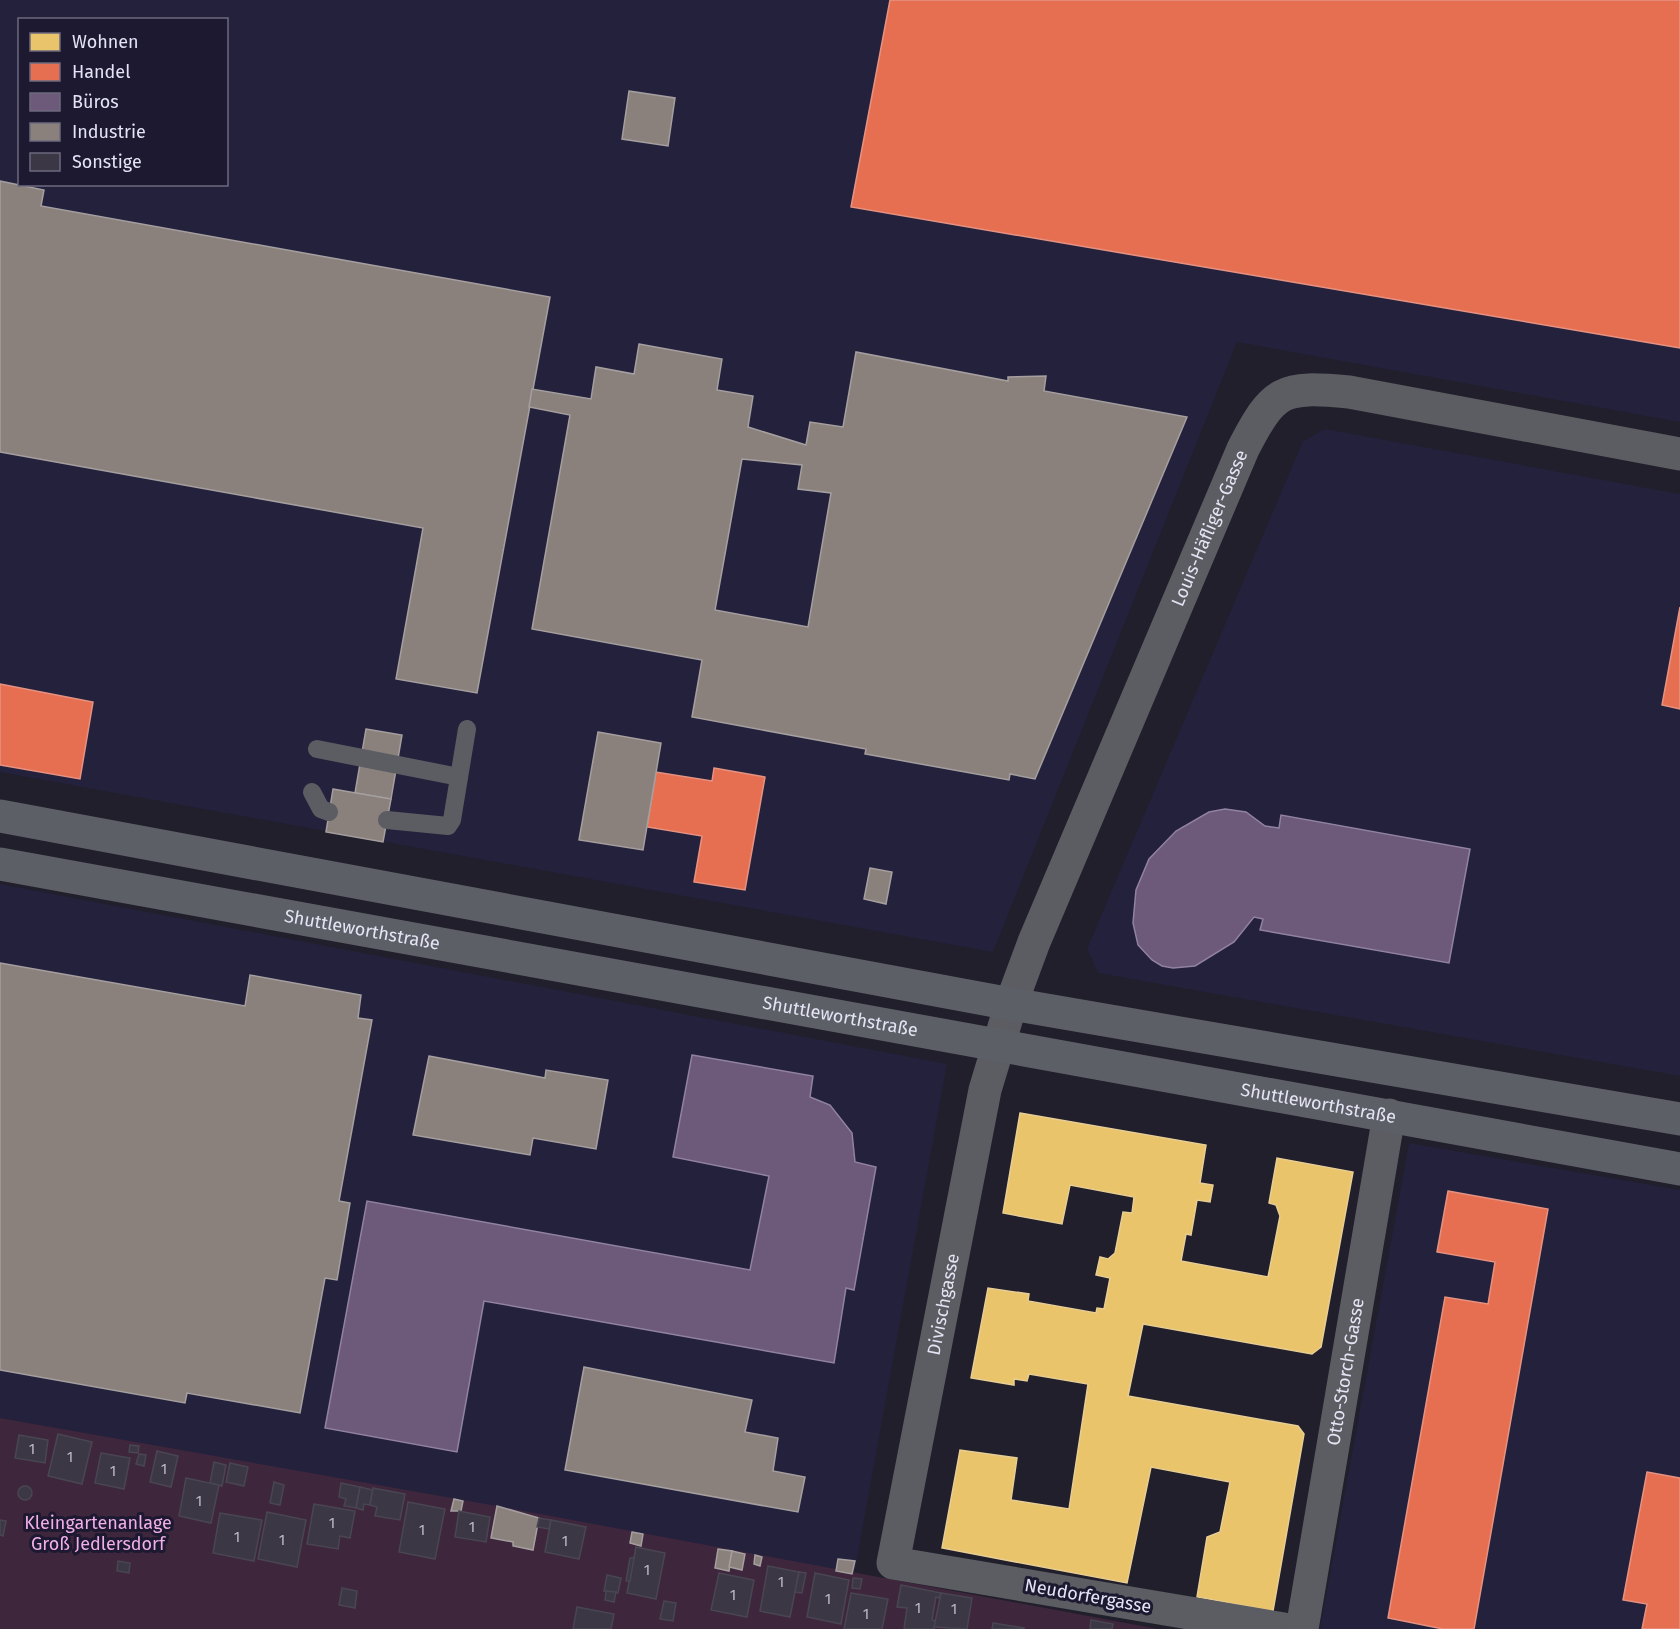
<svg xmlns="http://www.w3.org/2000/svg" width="1680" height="1629" font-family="'Fira Sans',sans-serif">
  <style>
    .built { fill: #24213c; fill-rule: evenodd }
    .green { fill: #3e263d }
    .homes { fill: #e9c46a; stroke: #e8ce94; stroke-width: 1.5 }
    .shops { fill: #e76f51; stroke: #e69282; stroke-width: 1.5 }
    .offices { fill: #6d597a; stroke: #91839f; stroke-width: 1.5 }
    .industry { fill: #8a817c; stroke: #a59fa0; stroke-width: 1.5; fill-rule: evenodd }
    .building { fill: #3c3745; stroke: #494652; stroke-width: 1.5 }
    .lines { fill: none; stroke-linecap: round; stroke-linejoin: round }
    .service { stroke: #5c5d62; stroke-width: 18 }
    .minor { stroke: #5c5d62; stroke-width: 33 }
    .primary { stroke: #5d5f67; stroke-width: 33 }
    .labels { text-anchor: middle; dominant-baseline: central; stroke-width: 6; stroke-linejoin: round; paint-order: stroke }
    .number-label { font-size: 15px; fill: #bbb9c9 }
    .street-label { font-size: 18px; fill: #e5e4f5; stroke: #1c1931 }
    .park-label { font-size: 18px; fill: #f1aee8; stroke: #1c1931 }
  </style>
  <rect width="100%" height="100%" fill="#201f2b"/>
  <g class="built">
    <path d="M0,0H1680V422L1237,342L993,952L0,772ZM20,20H226V184H20Z"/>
    <polygon points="1325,429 1680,494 1680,1076 1098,973 1087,949 1303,441"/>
    <polygon points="0,884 947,1064 854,1575 0,1418"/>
    <polygon points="1409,1143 1680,1190 1680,1629 1320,1629"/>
  </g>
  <polygon class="green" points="0,1418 497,1506 1158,1629 0,1629"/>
  <polygon class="homes" points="1020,1113 1206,1145 1200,1183 1213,1185 1210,1202 1197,1200 1191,1235 1186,1234 1181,1261 1268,1277 1280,1216 1276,1205 1269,1203 1277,1158 1353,1172 1321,1347 1312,1354 1143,1324 1128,1396 1298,1426 1304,1434 1273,1611 1197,1597 1207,1537 1220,1532 1230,1482 1151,1467 1127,1583 942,1548 960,1450 1017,1458 1011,1500 1069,1509 1088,1384 1029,1374 1027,1381 1014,1379 1014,1385 971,1378 988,1288 1029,1294 1028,1301 1096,1313 1097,1308 1104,1309 1110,1278 1096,1275 1100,1257 1108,1259 1115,1253 1123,1212 1132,1213 1134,1197 1070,1185 1062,1224 1003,1213"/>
  <g class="shops">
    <polygon points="890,0 1680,0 1680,348 851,207"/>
    <polygon points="1680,607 1680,709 1662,705"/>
    <polygon points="0,684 93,702 80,779 0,765"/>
    <polygon points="714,768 765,777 745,890 694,882 702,836 647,827 656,772 712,781"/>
    <polygon points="1448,1191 1548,1209 1474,1629 1443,1629 1388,1618 1445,1297 1488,1304 1495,1262 1437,1252"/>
    <polygon points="1647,1472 1680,1478 1680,1629 1642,1629 1647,1604 1623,1600"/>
  </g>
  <g class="offices">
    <polygon points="1225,809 1246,812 1265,826 1279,828 1281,815 1470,849 1449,963 1260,930 1263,919 1254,917 1234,942 1195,966 1173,968 1162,966 1152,960 1138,945 1133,923 1136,890 1149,859 1176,831 1209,812"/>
    <polygon points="692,1055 813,1076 810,1097 830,1105 852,1133 855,1162 876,1167 854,1290 846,1288 834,1363 484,1301 457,1452 325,1428 367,1201 750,1270 769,1176 673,1157"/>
  </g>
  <g class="industry">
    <polygon points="629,91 675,98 668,146 622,139"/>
    <polygon points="0,181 44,190 41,206 550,297 477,693 396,679 423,528 0,452"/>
    <path d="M639,344L722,359L717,390L753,396L748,427L806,445L810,422L843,427L856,352L1008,381V377L1046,376L1044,391L1187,417L1035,779L1010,774L1009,780L865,754L866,749L692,717L702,660L532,629L570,415L529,407L532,389L591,399L596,367L634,374ZM742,459L802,465L798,489L831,493L808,627L715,610Z"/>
    <polygon points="366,729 402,735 391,799 355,793"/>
    <polygon points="598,732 661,743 643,850 579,840"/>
    <polygon points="333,789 391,799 383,842 326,832"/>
    <polygon points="870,868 892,872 886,904 864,899"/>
    <polygon points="0,963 245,1006 250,975 361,995 358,1018 372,1020 339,1201 350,1203 337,1280 325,1278 300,1413 187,1393 185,1403 0,1370"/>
    <polygon points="429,1056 545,1078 546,1070 608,1080 596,1149 533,1138 530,1155 413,1135"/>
    <polygon points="584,1367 752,1400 745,1432 778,1438 773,1471 805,1477 798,1512 565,1470"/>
    <polygon points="454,1499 463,1501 461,1511 451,1511"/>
    <polygon points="497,1506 539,1518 533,1550 513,1546 513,1542 491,1538"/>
    <polygon points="632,1532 643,1534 641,1546 630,1543"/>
    <polygon points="718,1549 732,1551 729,1571 715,1568"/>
    <polygon points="732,1551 745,1554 742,1570 729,1567"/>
    <polygon points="755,1555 762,1557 760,1566 754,1564"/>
    <polygon points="838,1559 855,1561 852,1574 836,1571"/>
  </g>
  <g class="building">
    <polygon points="58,1434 92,1442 82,1484 48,1476"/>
    <polygon points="19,1435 48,1440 45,1463 15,1458"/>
    <polygon points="130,1445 139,1446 138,1453 129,1452"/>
    <polygon points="157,1451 178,1456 171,1487 150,1482"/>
    <polygon points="101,1453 130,1458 124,1489 95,1483"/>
    <polygon points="139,1454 146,1455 144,1466 136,1464"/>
    <polygon points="214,1462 226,1465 222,1486 210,1483"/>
    <polygon points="230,1463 248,1467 244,1486 226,1482"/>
    <polygon points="186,1478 219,1485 211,1523 179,1516"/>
    <polygon points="274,1482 284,1485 280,1505 270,1503"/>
    <polygon points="341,1483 360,1487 356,1508 344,1506 346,1499 339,1497"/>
    <circle cx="25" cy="1493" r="7"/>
    <polygon points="360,1487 373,1490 370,1505 364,1504 363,1510 356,1508"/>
    <polygon points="373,1488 405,1494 400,1520 375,1516 377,1507 370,1505"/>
    <polygon points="408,1502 445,1509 435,1559 399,1552"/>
    <polygon points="314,1504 355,1511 350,1538 340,1536 338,1549 307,1544"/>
    <polygon points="459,1511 490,1517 486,1542 455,1537"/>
    <polygon points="267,1512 306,1520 297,1567 258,1559"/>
    <polygon points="220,1513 262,1520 254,1561 213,1553"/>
    <polygon points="539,1518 551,1520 549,1529 537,1527"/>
    <polygon points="0,1520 6,1521 3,1536 0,1535"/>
    <polygon points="551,1520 586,1527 579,1559 545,1552"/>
    <polygon points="636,1547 665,1553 656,1599 627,1593"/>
    <polygon points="630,1558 634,1558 630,1581 626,1581"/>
    <polygon points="118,1561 130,1563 129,1573 117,1571"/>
    <polygon points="768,1566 799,1572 790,1617 760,1611"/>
    <polygon points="799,1572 806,1573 802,1593 795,1592"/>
    <polygon points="719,1573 754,1580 747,1617 711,1610"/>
    <polygon points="815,1573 849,1580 841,1624 807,1617"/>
    <polygon points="607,1575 621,1578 618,1593 604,1591"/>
    <polygon points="853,1578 862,1579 860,1589 852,1588"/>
    <polygon points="901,1585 941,1593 939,1598 936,1597 932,1620 936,1621 934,1629 904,1629 907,1608 897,1607"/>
    <polygon points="342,1588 357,1591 355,1608 339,1605"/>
    <polygon points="606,1591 616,1592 614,1602 605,1600"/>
    <polygon points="851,1593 888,1599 882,1629 844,1629"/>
    <polygon points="941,1593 972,1598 967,1629 934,1627"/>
    <polygon points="664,1601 676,1603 673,1621 660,1619"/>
    <polygon points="577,1607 614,1614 611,1629 573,1629"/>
    <polygon points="1091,1620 1113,1624 1112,1629 1090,1629"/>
    <polygon points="993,1623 1024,1628 1024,1629 992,1629"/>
  </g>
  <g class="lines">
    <g class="service">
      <polyline points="317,749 459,777"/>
      <polyline points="312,792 321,809 329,812"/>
      <polyline points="387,820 448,826 452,820 467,729"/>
    </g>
    <g class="minor">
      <path id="s1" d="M1284,1629L893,1563L985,1090L1011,1004L1034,942L1243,449C1274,389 1282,386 1349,392L1680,454"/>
      <path id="s2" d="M1302,1629L1389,1115"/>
    </g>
    <g class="primary">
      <polyline points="0,816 1011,1004 1680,1119"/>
      <path id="s3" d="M0,864L1680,1169"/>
    </g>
  </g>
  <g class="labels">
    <g class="number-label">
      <text x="32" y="1449">1</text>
      <text x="70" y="1457">1</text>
      <text x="164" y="1469">1</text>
      <text x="113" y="1471">1</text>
      <text x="199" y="1501">1</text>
      <text x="332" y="1523">1</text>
      <text x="472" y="1527">1</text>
      <text x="422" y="1530">1</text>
      <text x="237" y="1537">1</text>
      <text x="282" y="1540">1</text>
      <text x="565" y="1541">1</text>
      <text x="647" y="1570">1</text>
      <text x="781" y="1582">1</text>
      <text x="733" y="1595">1</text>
      <text x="828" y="1599">1</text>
      <text x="918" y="1608">1</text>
      <text x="954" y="1609">1</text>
      <text x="866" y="1614">1</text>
    </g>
    <g class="street-label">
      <text stroke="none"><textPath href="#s1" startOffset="1484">Louis-Häfliger-Gasse</textPath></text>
      <text stroke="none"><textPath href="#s3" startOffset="368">Shuttleworthstraße</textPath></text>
      <text stroke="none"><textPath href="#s3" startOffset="854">Shuttleworthstraße</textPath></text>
      <text stroke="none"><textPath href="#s3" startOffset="1340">Shuttleworthstraße</textPath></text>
      <text stroke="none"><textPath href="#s1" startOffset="660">Divischgasse</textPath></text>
      <text stroke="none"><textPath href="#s2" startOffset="261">Otto-Storch-Gasse</textPath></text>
      <text transform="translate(1088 1596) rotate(10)">Neudorfergasse</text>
    </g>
    <g class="park-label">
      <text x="98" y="1523">Kleingartenanlage<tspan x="98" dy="21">Groß Jedlersdorf</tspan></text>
    </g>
  </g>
  <rect x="18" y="18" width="210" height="168" fill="#1c1931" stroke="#6c6a7f" stroke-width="1.5"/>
  <rect x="30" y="33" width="30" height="18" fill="#e9c46a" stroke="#6c6a7f" stroke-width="1.5"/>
  <text x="72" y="48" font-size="18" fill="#e5e4f5">Wohnen</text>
  <rect x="30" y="63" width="30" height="18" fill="#e76f51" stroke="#6c6a7f" stroke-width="1.5"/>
  <text x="72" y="78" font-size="18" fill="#e5e4f5">Handel</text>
  <rect x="30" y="93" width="30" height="18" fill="#6d597a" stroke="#6c6a7f" stroke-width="1.5"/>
  <text x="72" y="108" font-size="18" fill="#e5e4f5">Büros</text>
  <rect x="30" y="123" width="30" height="18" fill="#8a817c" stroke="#6c6a7f" stroke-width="1.5"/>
  <text x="72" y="138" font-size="18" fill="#e5e4f5">Industrie</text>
  <rect x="30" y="153" width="30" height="18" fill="#3c3745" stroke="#6c6a7f" stroke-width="1.5"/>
  <text x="72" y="168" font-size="18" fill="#e5e4f5">Sonstige</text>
</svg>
